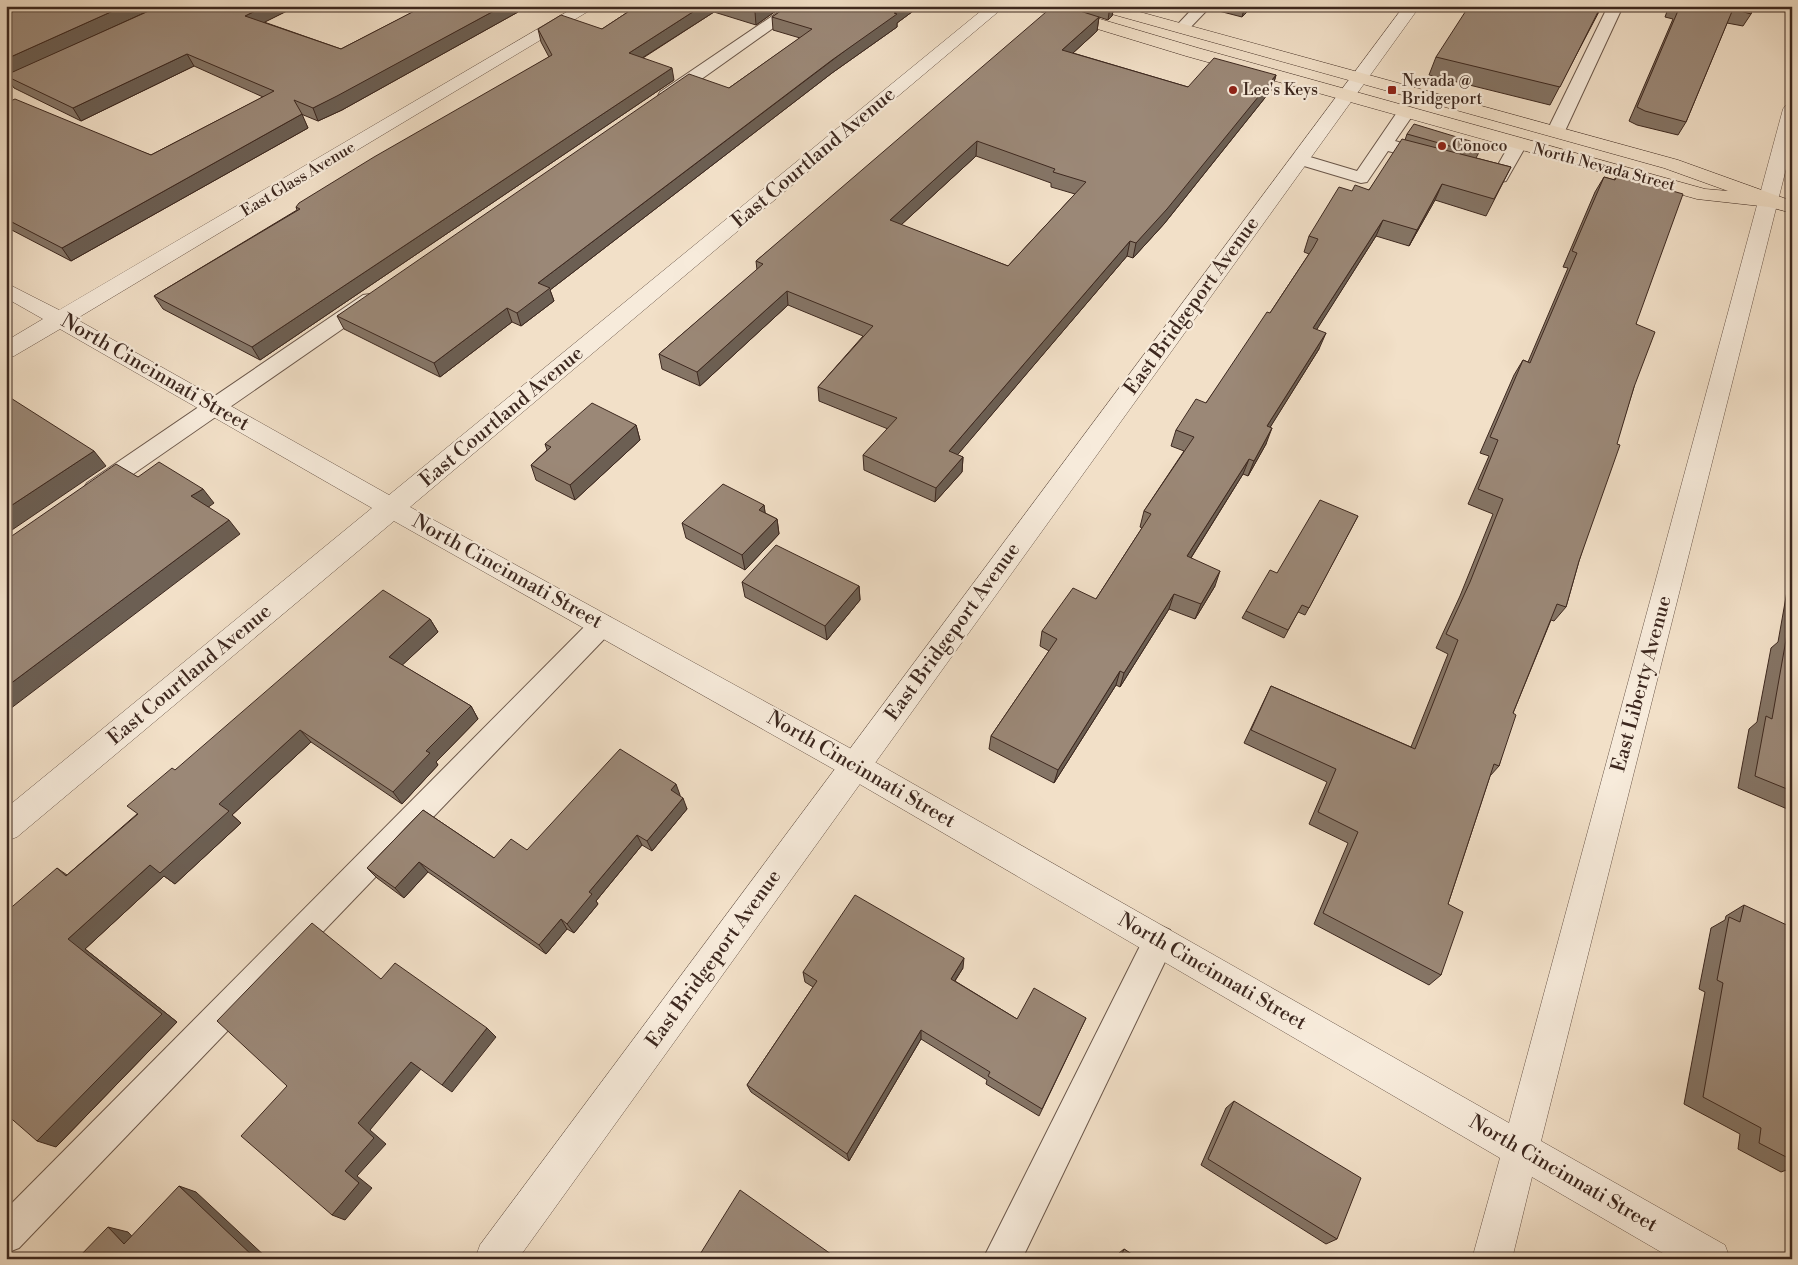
<svg xmlns="http://www.w3.org/2000/svg" width="1798" height="1265" font-family="'Libre Bodoni',serif">
  <style>
    .lines { fill: none; stroke-linecap: round; stroke-linejoin: round }
    .service-casing { stroke: #6a5649; stroke-width: 2 }
    .minor-casing { stroke: #6a5649; stroke-width: 1 }
    .tertiary-casing { stroke: #6a5649; stroke-width: 1 }
    .primary-casing { stroke: #3d281f; stroke-width: 1 }
    .service { fill: #f7ebdb; fill-rule: evenodd }
    .minor { fill: #f7ebdb; fill-rule: evenodd }
    .tertiary { fill: #f7ebdb; fill-rule: evenodd }
    .primary { fill: #f2e0c8; fill-rule: evenodd }
    .wall { fill: #857566; stroke: #3d281f; fill-rule: evenodd }
    .shaded-wall { fill: #6c5f53; stroke: #3d281f }
    .building { fill: #9b8877; stroke: #3d281f; fill-rule: evenodd }
    .poi-dot { fill: #8f2418; stroke: #f7ebdb; stroke-width: 2 }
    .labels { text-anchor: middle; dominant-baseline: central; stroke-width: 4.5; stroke-linejoin: round; paint-order: stroke }
    .far-poi-label { font-size: 16px; fill: #3d281f; stroke: #f7ebdb; text-anchor: start }
    .far-street-label { font-size: 16px; fill: #3d281f; stroke: #f7ebdb }
    .street-label { font-size: 20px; fill: #3d281f; stroke: #f7ebdb }
  </style>
  <rect width="100%" height="100%" fill="#f2e0c8"/>
  <filter id="stains"><feTurbulence type="fractalNoise" baseFrequency=".004" numOctaves="4"/><feColorMatrix values="0 0 0 0 .2 0 0 0 0 .09 0 0 0 0 .02 0 0 0 .5 -.17"/></filter>
  <radialGradient id="worn" r=".72"><stop offset=".6" stop-color="#630" stop-opacity="0"/><stop offset="1" stop-color="#630" stop-opacity=".3"/></radialGradient>
  <g class="lines">
    <defs>
      <g id="service">
        <polygon points="787,6 804,6 672,100 660,100 658,96 660,92"/>
        <polygon points="1195,6 1211,6 1187,31 1177,31 1174,28 1177,25"/>
        <polygon points="1608,6 1623,6 1565,131 1562,135 1550,135 1547,131"/>
        <polygon points="1406,107 1412,108 1415,112 1395,141 1436,153 1439,157 1436,161 1430,162 1388,151 1367,182 1361,183 1294,163 1291,159 1294,155 1300,154 1357,171 1400,108"/>
        <polygon points="1518,139 1524,140 1527,144 1506,181 1500,182 1471,175 1468,171 1471,167 1477,166 1495,170 1512,140"/>
        <polygon points="370,294 377,295 380,300 377,305 103,495 95,498 87,495 83,489 87,483 363,295"/>
        <polygon points="602,614 611,618 615,625 611,632 19,1248 6,1253 6,1209 593,618"/>
        <polygon points="1159,925 1170,930 1175,941 1022,1259 983,1259 1148,930"/>
      </g>
      <polygon id="minor" points="577,6 597,6 76,319 389,495 987,6 1005,6 410,507 866,757 1509,1123 1783,109 1786,105 1792,104 1792,145 1541,1141 1725,1245 1730,1259 1673,1259 1532,1177 1512,1259 1472,1259 1500,1158 844,775 394,521 17,837 6,841 6,808 372,508 60,329 14,356 6,358 6,341 43,319 6,298 6,283 59,310"/>
      <polygon id="tertiary" points="1404,6 1420,6 518,1259 475,1259 480,1245"/>
      <polygon id="primary" points="1030,6 1056,6 1198,48 1705,189 1728,191 1664,168 1108,13 1106,10 1108,7 1118,6 1678,160 1792,201 1792,213 1769,207 1697,199 1186,56 1032,9"/>
    </defs>
    <use href="#service" class="service-casing"/>
    <use href="#minor" class="minor-casing"/>
    <use href="#tertiary" class="tertiary-casing"/>
    <use href="#primary" class="primary-casing"/>
    <use href="#service" class="service"/>
    <use href="#minor" class="minor"/>
    <use href="#tertiary" class="tertiary"/>
    <use href="#primary" class="primary"/>
  </g>
  <g class="wall">
    <polygon points="6,6 159,6 102,32 160,6 297,6 264,22 341,49 415,11 402,6 517,6 518,12 342,110 318,121 301,114 308,128 71,261 6,227 6,103 151,155 263,97 194,66 81,121 14,88 6,77"/>
    <polygon points="637,6 783,6 756,25 714,12 643,58 674,80 260,360 163,309 154,296 297,210 296,207 549,57 541,42 538,29 602,29"/>
    <polygon points="788,6 920,6 897,23 897,27 832,73 550,290 554,301 521,326 512,322 440,377 344,329 337,316 729,88 800,38 773,30 772,17"/>
    <path d="M1066,6H1114L1112,16L1108,20L1099,17L1097,31L1073,53L1188,87L1276,75L1272,89L1164,224L1133,258L1127,256L957,455L963,457L962,472L935,502L864,470L863,455L888,429L819,401L818,387L863,336L788,305L700,386L662,369L659,354L757,270L756,261ZM976,156L1051,183V187L1075,194L1008,266L901,225Z"/>
    <polygon points="1211,6 1253,6 1242,17 1211,9"/>
    <polygon points="1602,6 1550,105 1429,75 1436,57"/>
    <polygon points="1669,6 1753,6 1751,14 1743,26 1727,23 1686,122 1678,135 1637,125 1629,121 1673,19 1665,17"/>
    <polygon points="1407,134 1483,145 1476,158 1511,167 1486,216 1435,200 1409,246 1376,236 1316,330 1319,349 1270,427 1266,444 1248,476 1243,474 1191,558 1215,586 1195,619 1169,609 1120,687 1116,685 1054,783 989,749 991,736 1049,651 1040,646 1042,631 1096,599 1142,528 1140,527 1144,511 1184,451 1171,446 1176,430 1206,403 1270,313 1309,254 1304,252 1309,236 1352,191 1369,190 1405,140"/>
    <polygon points="1617,175 1636,324 1634,387 1579,561 1566,607 1554,621 1551,620 1513,713 1499,766 1490,776 1448,904 1441,975 1429,985 1314,924 1348,843 1309,824 1327,782 1244,743 1271,686 1411,747 1448,654 1436,648 1460,596 1493,514 1468,504 1489,456 1480,453 1514,375 1523,360 1528,362 1568,268 1563,267 1595,192 1604,177 1614,180"/>
    <polygon points="636,425 640,440 575,500 536,480 531,465 547,450 545,444"/>
    <polygon points="764,505 765,513 777,519 779,534 745,570 686,538 682,523"/>
    <polygon points="1358,516 1305,615 1298,612 1284,638 1242,618 1246,611 1277,573"/>
    <polygon points="1792,535 1792,561 1787,560"/>
    <polygon points="1792,563 1792,811 1738,788 1749,729 1757,722 1771,648 1778,642"/>
    <polygon points="742,582 859,586 860,600 827,640 745,597"/>
    <polygon points="430,619 438,632 402,665 471,706 478,719 436,762 438,765 402,804 311,742 232,815 241,823 175,884 164,876 85,949 177,1022 56,1147 57,868 67,875 137,814 175,770"/>
    <polygon points="680,795 680,796 687,809 652,851 642,845 596,901 598,904 574,933 567,929 546,954 428,872 404,898 377,878 367,868 423,810 494,858 527,850"/>
    <polygon points="1744,905 1788,948 1792,950 1792,1168 1781,1172 1738,1149 1740,1134 1684,1104 1705,992 1699,989 1711,928 1725,920 1726,916"/>
    <polygon points="963,968 955,981 1017,1019 1086,1018 1039,1116 986,1084 987,1080 921,1039 849,1161 751,1092 747,1085 813,987 805,982 803,972"/>
    <polygon points="1234,1101 1337,1239 1326,1244 1201,1165 1226,1108"/>
    <polygon points="1124,1249 1139,1259 1116,1259 1119,1253"/>
  </g>
  <g class="shaded-wall">
    <polygon points="124,6 159,6 6,76 6,59"/>
    <polygon points="265,6 297,6 251,29 245,16"/>
    <polygon points="503,6 517,6 518,12 342,110 318,121 313,108"/>
    <polygon points="702,6 713,6 714,12 631,65 629,53"/>
    <polygon points="764,6 783,6 756,25 755,12"/>
    <polygon points="904,6 920,6 897,23 897,27 832,73 550,290 554,301 521,326 517,313 538,283"/>
    <polygon points="1110,6 1114,6 1112,16 1108,20"/>
    <polygon points="1245,6 1253,6 1242,17"/>
    <polygon points="1099,17 1097,31 1061,64 1062,50"/>
    <polygon points="187,54 194,66 81,121 73,108"/>
    <polygon points="672,68 674,80 260,360 252,347"/>
    <polygon points="1276,75 1272,89 1164,224 1133,258 1136,243"/>
    <polygon points="302,114 308,128 71,261 62,248"/>
    <polygon points="977,141 976,156 890,235 890,220"/>
    <polygon points="1442,184 1435,200 1409,246 1417,230"/>
    <polygon points="1383,220 1376,236 1307,345 1313,328"/>
    <polygon points="1130,241 1127,256 948,466 949,451"/>
    <polygon points="787,291 788,305 700,386 697,372"/>
    <polygon points="507,308 512,322 440,377 434,363"/>
    <polygon points="1326,333 1319,349 1261,442 1267,426"/>
    <polygon points="636,425 640,440 575,500 570,485"/>
    <polygon points="1272,428 1266,444 1248,476 1254,461"/>
    <polygon points="94,451 106,466 6,534 6,509"/>
    <polygon points="963,457 962,472 935,502 936,488"/>
    <polygon points="1249,459 1243,474 1182,572 1187,556"/>
    <polygon points="203,489 214,503 203,511 191,496"/>
    <polygon points="764,505 766,520 759,510"/>
    <polygon points="777,519 779,534 745,570 742,555"/>
    <polygon points="229,520 240,534 6,712 6,687"/>
    <polygon points="1220,571 1215,586 1195,619 1201,604"/>
    <polygon points="859,586 860,600 827,640 825,626"/>
    <polygon points="1174,594 1169,609 1120,687 1124,673"/>
    <polygon points="430,619 438,632 397,670 389,657"/>
    <polygon points="1120,671 1116,685 1054,783 1058,770"/>
    <polygon points="471,706 478,719 436,762 438,765 402,804 393,792 426,751"/>
    <polygon points="300,730 311,742 232,815 241,823 175,884 164,876 85,949 177,1022 56,1147 37,1141 68,939"/>
    <polygon points="676,784 680,795 675,801 671,790"/>
    <polygon points="683,798 687,809 652,851 647,841"/>
    <polygon points="637,835 642,845 596,901 598,904 574,933 567,924 589,892"/>
    <polygon points="419,862 428,872 404,898 395,888"/>
    <polygon points="561,919 567,929 546,954 539,945"/>
    <polygon points="964,958 963,968 950,988 951,979"/>
    <polygon points="487,1028 496,1037 452,1092 442,1085"/>
    <polygon points="921,1030 921,1039 849,1161 847,1154"/>
    <polygon points="411,1062 421,1069 370,1130 386,1144 357,1176 372,1188 345,1220 332,1215 358,1123"/>
    <polygon points="179,1186 196,1192 268,1259 255,1259"/>
    <polygon points="108,1227 128,1232 144,1249 124,1244"/>
  </g>
  <g class="building">
    <polygon points="6,6 124,6 6,59"/>
    <polygon points="160,6 265,6 245,16 341,49 424,6 503,6 337,96 313,108 294,100 302,114 62,248 6,219 6,103 15,99 151,155 274,91 187,54 73,108 6,76 6,75"/>
    <polygon points="637,6 702,6 629,53 672,68 252,347 154,296 300,209 296,207 299,203 374,157 552,55 538,29 561,15 602,29"/>
    <polygon points="734,6 764,6 755,12"/>
    <polygon points="788,6 904,6 894,13 897,14 832,60 538,283 550,288 517,313 507,308 434,363 337,316 689,74 729,88 812,29 772,17"/>
    <path d="M1053,6H1064L1099,17L1062,50L1188,87L1214,58L1276,75L1167,209L1136,243L1130,241L949,451L963,457L936,488L863,455L897,418L818,387L873,326L787,291L697,372L659,354L763,264L756,261ZM977,141L1055,169L1053,172L1086,182L1008,266L890,220Z"/>
    <polygon points="1469,6 1601,6 1560,87 1436,57"/>
    <polygon points="1680,6 1753,6 1751,14 1733,9 1686,122 1645,111 1637,107"/>
    <polygon points="1414,124 1483,145 1478,154 1407,134"/>
    <polygon points="1402,139 1511,167 1494,199 1442,184 1417,230 1383,220 1313,328 1326,333 1267,426 1272,428 1254,461 1249,459 1187,556 1220,571 1201,604 1174,594 1124,673 1120,671 1058,770 991,736 1057,639 1042,631 1073,588 1096,599 1151,514 1144,511 1194,437 1176,430 1196,399 1206,403 1267,312 1270,313 1313,248 1318,239 1309,236 1339,187 1352,191 1355,185 1369,190"/>
    <polygon points="1617,175 1683,194 1636,324 1655,332 1634,387 1617,444 1620,445 1579,561 1566,607 1557,604 1513,713 1516,715 1499,766 1494,764 1448,904 1463,912 1441,975 1323,913 1358,832 1318,812 1336,769 1251,730 1271,686 1415,749 1458,640 1446,634 1470,582 1503,499 1478,489 1498,440 1490,437 1523,360 1530,363 1577,253 1572,251 1604,177 1615,180"/>
    <polygon points="6,395 94,451 6,509"/>
    <polygon points="592,403 636,425 570,485 531,465 551,447 545,444"/>
    <polygon points="159,462 203,489 191,496 229,520 6,687 6,540 116,464 138,477"/>
    <polygon points="723,484 764,505 759,510 777,519 742,555 682,523"/>
    <polygon points="1320,500 1358,516 1309,608 1302,605 1288,630 1246,611 1270,570 1277,573"/>
    <polygon points="776,545 859,586 825,626 742,582"/>
    <polygon points="383,590 430,619 389,657 471,706 426,751 430,753 393,792 300,730 219,804 229,811 160,873 150,865 68,939 162,1014 37,1141 6,1114 6,912 57,868 66,876 138,814 127,806 172,768 175,770"/>
    <polygon points="1787,634 1792,636 1792,791 1755,776 1766,716 1772,719"/>
    <polygon points="620,749 676,784 671,790 683,798 647,841 637,835 589,892 592,894 567,924 561,919 539,945 419,862 395,888 367,868 423,810 494,858 511,839 527,850"/>
    <polygon points="855,895 964,958 951,979 1017,1019 1034,988 1086,1018 1042,1109 988,1076 990,1072 921,1030 847,1154 747,1085 817,981 803,972"/>
    <polygon points="1744,905 1791,927 1788,948 1792,950 1792,1160 1759,1143 1761,1128 1703,1097 1723,983 1717,980 1729,917 1740,922"/>
    <polygon points="312,923 381,979 395,963 487,1028 442,1085 411,1062 358,1123 374,1138 345,1171 359,1183 332,1215 241,1136 287,1086 217,1021"/>
    <polygon points="1234,1101 1361,1178 1337,1239 1208,1159"/>
    <polygon points="179,1186 255,1258 255,1259 77,1259 108,1227 124,1244"/>
    <polygon points="740,1190 838,1259 697,1259"/>
    <polygon points="1124,1249 1139,1259 1120,1259"/>
  </g>
  <g class="poi-dot">
    <circle cx="1233" cy="90" r="5"/>
    <rect x="1387" y="85" width="10" height="10" rx="2.5"/>
    <circle cx="1442" cy="146" r="5"/>
  </g>
  <g class="labels">
    <g class="far-poi-label">
      <text x="1402" y="81">Nevada @<tspan x="1402" dy="18">Bridgeport</tspan></text>
      <text x="1243" y="90">Lee's Keys</text>
      <text x="1452" y="146">Conoco</text>
    </g>
    <g class="far-street-label">
      <text transform="translate(1604 167) rotate(15)">North Nevada Street</text>
      <text transform="translate(298 179) rotate(-31)">East Glass Avenue</text>
    </g>
    <g class="street-label">
      <text transform="translate(814 158) rotate(-40)">East Courtland Avenue</text>
      <text transform="translate(1192 306) rotate(-54)">East Bridgeport Avenue</text>
      <text transform="translate(155 373) rotate(30)">North Cincinnati Street</text>
      <text transform="translate(502 417) rotate(-40)">East Courtland Avenue</text>
      <text transform="translate(507 572) rotate(29)">North Cincinnati Street</text>
      <text transform="translate(953 632) rotate(-54)">East Bridgeport Avenue</text>
      <text transform="translate(190 675) rotate(-40)">East Courtland Avenue</text>
      <text transform="translate(1642 684) rotate(-75)">East Liberty Avenue</text>
      <text transform="translate(861 770) rotate(30)">North Cincinnati Street</text>
      <text transform="translate(714 959) rotate(-54)">East Bridgeport Avenue</text>
      <text transform="translate(1212 972) rotate(30)">North Cincinnati Street</text>
      <text transform="translate(1563 1174) rotate(30)">North Cincinnati Street</text>
    </g>
  </g>
  <rect width="1798" height="1265" fill="none" stroke="#f2e0c8" stroke-width="25"/>
  <rect x="8" y="8" width="1783" height="1250" fill="none" stroke="#3d281f" stroke-width="2.5"/>
  <rect x="12" y="12" width="1773" height="1240" fill="none" stroke="#3d281f"/>
  <rect width="100%" height="100%" filter="url(#stains)"/>
  <rect width="100%" height="100%" fill="url(#worn)"/>
</svg>
